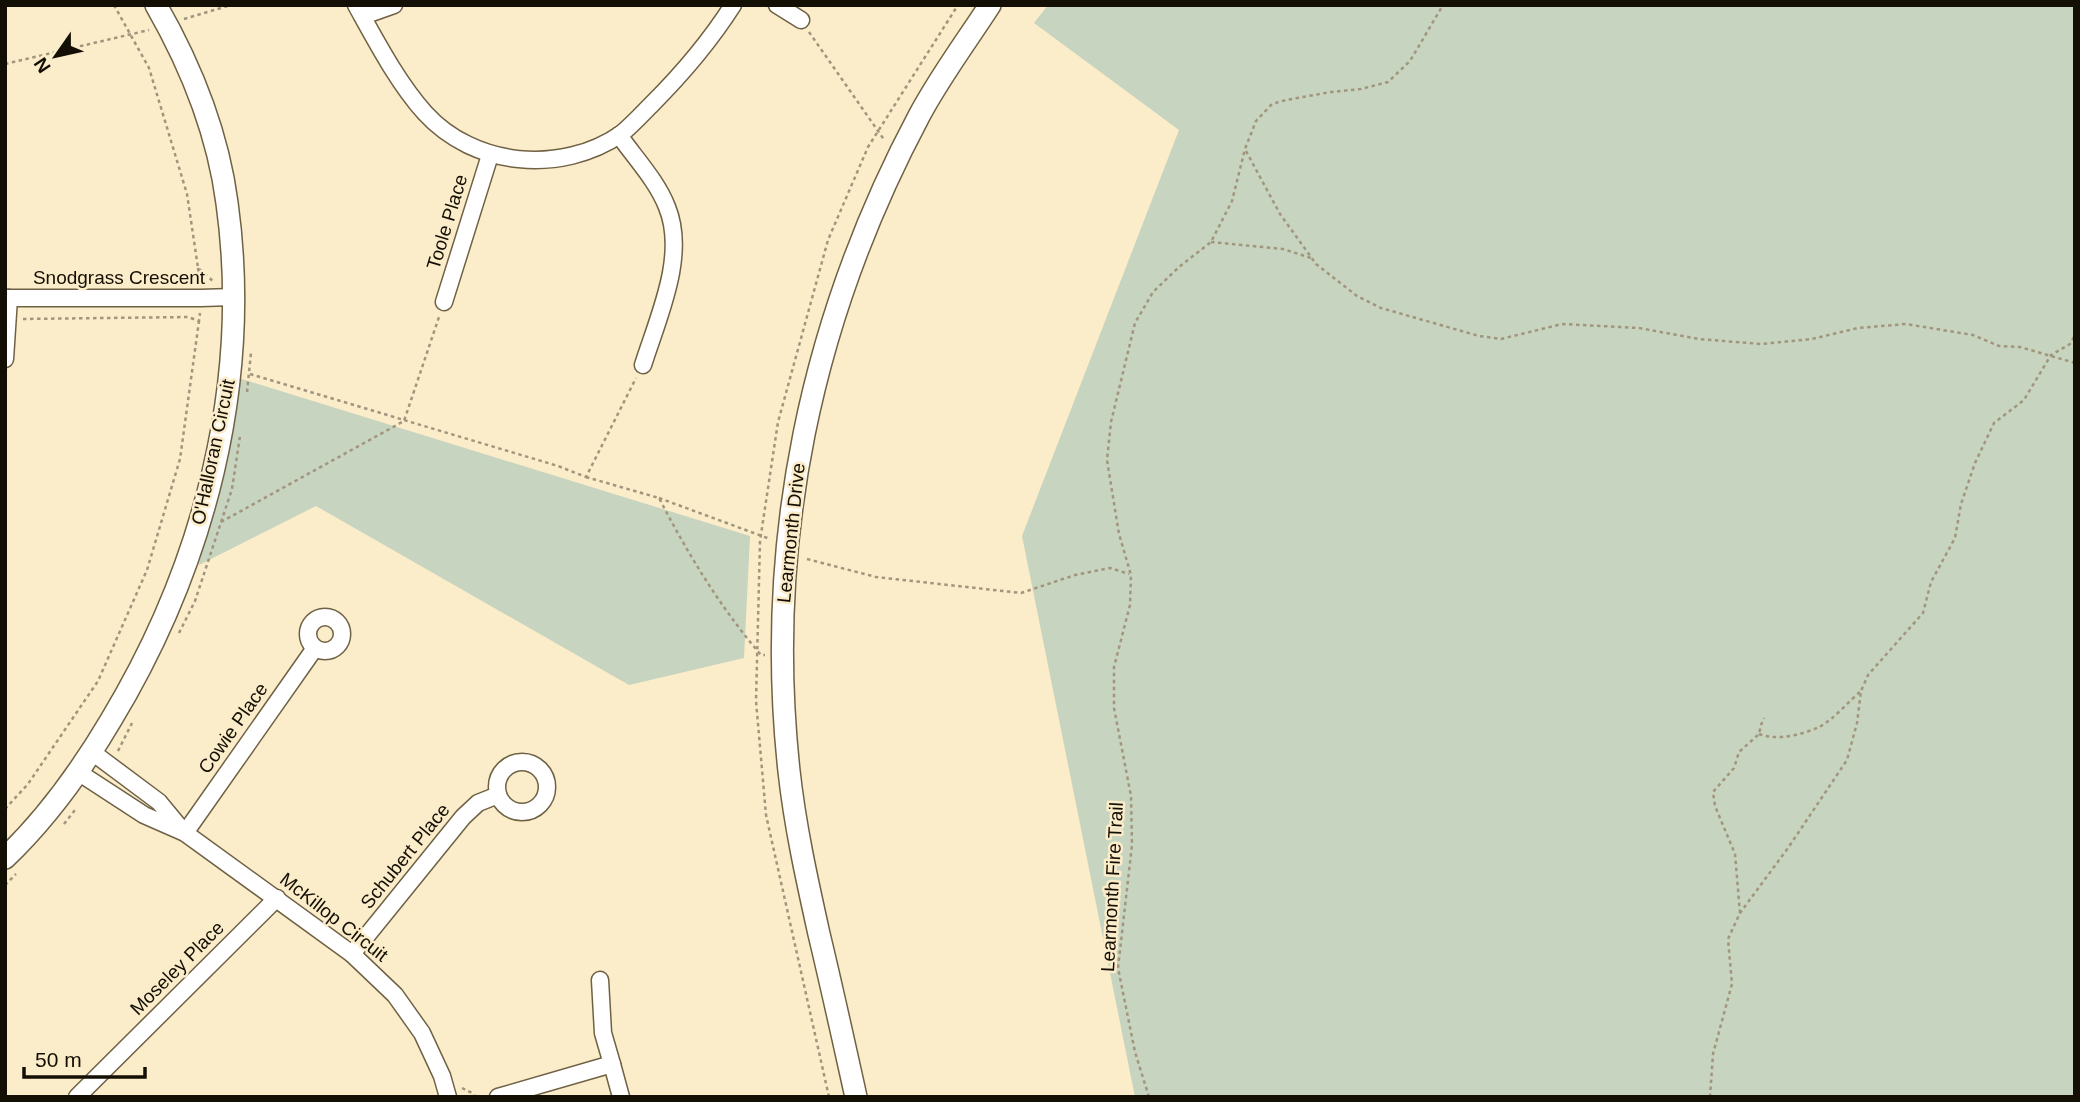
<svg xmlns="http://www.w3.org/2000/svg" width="2080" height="1102" font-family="Helvetica,sans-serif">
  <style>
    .green { fill: #c7d4bf }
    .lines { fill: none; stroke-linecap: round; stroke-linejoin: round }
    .minor-casing { stroke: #6f6144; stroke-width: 19 }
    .tertiary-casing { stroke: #6f6144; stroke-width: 24 }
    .path { stroke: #a1967d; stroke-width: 2.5; stroke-dasharray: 3.5 3.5; stroke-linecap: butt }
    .minor { stroke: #fff; stroke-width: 16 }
    .tertiary { stroke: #fff; stroke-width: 21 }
    .labels { text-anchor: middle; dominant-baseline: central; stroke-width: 5; stroke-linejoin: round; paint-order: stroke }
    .street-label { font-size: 19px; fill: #140f04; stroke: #fbecca }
  </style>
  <rect width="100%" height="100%" fill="#fbecca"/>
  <g class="green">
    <polygon points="1048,5 2075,5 2075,1097 1135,1097 1022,536 1179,130 1034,23"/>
    <polygon points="235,377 750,536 744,658 629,685 316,506 199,565"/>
  </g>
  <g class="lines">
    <defs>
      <g id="minor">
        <path d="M356,5C376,41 398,83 425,113C474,167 561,175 621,134C632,125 642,114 652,104C682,74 710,41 733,5"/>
        <polyline points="777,5 801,20"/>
        <polyline points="363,16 394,5"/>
        <path d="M619,135C635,158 657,181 667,207C687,256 658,317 643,365"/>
        <polyline points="5,298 201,298 233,297"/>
        <polyline points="444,302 490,155"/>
        <polyline points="5,359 9,298"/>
        <circle cx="325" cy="634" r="17"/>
        <polyline points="92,752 159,802 183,831"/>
        <circle cx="522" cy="787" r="25"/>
        <polyline points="78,772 144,815 185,833 352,954 395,995 422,1033 442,1076 448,1097"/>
        <polyline points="185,833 315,648"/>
        <polyline points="352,954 463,817 478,803 498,795"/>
        <polyline points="600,980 603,1033 612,1064"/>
        <polyline points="77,1097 277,898"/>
        <polyline points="498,1097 612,1064 621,1097"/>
      </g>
      <g id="tertiary">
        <path d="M5,858C47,818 82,769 111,720C204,566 252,383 227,203C218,134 191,66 156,5"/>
        <path d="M856,1097C844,1043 832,988 819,934C807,880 795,826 789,771C764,542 811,319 919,116C939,78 966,42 990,5"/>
      </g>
    </defs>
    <use href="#minor" class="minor-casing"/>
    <use href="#tertiary" class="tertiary-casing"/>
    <g class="path">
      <polyline points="114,5 149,68 187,194 198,268 214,282"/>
      <polyline points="184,19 231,5"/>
      <polyline points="809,32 885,141"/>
      <polyline points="5,64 149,30"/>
      <polyline points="1246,151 1280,214 1316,264 1357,296 1381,308 1479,336 1501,339 1562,324 1639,328 1699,339 1761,344 1812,339 1858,328 1906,324 1973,335 1999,346 2020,347 2075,363"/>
      <polyline points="1211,242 1283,249 1311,258"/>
      <polyline points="198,268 200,282"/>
      <polyline points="23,319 188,317 199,321 200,313"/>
      <polyline points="250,374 558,466 586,477 636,378"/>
      <polyline points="247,392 251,353"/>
      <path d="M586,477L659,498C688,554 720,607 761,655H765"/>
      <polyline points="659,498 770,539"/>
      <polyline points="221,522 404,421 439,317"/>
      <polyline points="807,559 876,577 1021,593 1075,575 1110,568 1129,574"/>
      <polyline points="179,633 195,601 232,489 240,436"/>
      <path d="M1759,734C1776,741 1802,735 1819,727C1832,721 1849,701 1861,691"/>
      <polyline points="118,751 132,723"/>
      <polyline points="5,809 28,784 98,681 147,570 180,459 199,321"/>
      <polyline points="64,824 75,810"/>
      <polyline points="5,885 16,874"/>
      <polyline points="1740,913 1735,854 1715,806 1713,792 1734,768 1739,752 1759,734 1761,725 1764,718"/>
      <polyline points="462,1088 474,1094 475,1097"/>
      <polyline points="829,1097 766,815 756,701 760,541 778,422 828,240 868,147 958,5"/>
      <polyline points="1149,1097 1135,1052 1118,968 1132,845 1131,796 1114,708 1114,667 1130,605 1131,575 1119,534 1107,460 1111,422 1135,323 1153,292 1179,267 1211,242 1232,201 1245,149 1256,121 1272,104 1286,100 1331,92 1361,89 1388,82 1410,61 1443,5"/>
      <polyline points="1710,1097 1713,1054 1732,984 1728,939 1740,913 1788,848 1847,760 1857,723 1861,691 1868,675 1923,613 1931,582 1955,538 1961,504 1975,463 1994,423 2024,400 2051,355 2070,344 2075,335"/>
    </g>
    <use href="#minor" class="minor"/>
    <use href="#tertiary" class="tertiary"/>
  </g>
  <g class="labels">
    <g class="street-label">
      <text transform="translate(447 222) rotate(-73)">Toole Place</text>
      <text x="119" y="277">Snodgrass Crescent</text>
      <text transform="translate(213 452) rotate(-78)">O'Halloran Circuit</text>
      <text transform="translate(791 533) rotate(-84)">Learmonth Drive</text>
      <text transform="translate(233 728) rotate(-55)">Cowie Place</text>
      <text transform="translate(405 856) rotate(-51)">Schubert Place</text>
      <text transform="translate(1112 887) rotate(-87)">Learmonth Fire Trail</text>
      <text transform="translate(334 917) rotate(38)">McKillop Circuit</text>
      <text transform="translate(177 968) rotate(-45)">Moseley Place</text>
    </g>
  </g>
  <rect width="2080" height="1102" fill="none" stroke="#140f04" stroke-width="14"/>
  <g transform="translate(56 56) rotate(236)" stroke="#fbecca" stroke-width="5" paint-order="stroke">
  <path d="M0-5L12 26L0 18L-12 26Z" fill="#140f04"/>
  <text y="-10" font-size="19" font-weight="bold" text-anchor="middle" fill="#140f04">N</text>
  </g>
  <path d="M24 1067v10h121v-10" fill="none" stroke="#140f04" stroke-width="3.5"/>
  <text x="35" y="1067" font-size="21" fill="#140f04" stroke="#fbecca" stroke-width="5" paint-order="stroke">50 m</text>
</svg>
